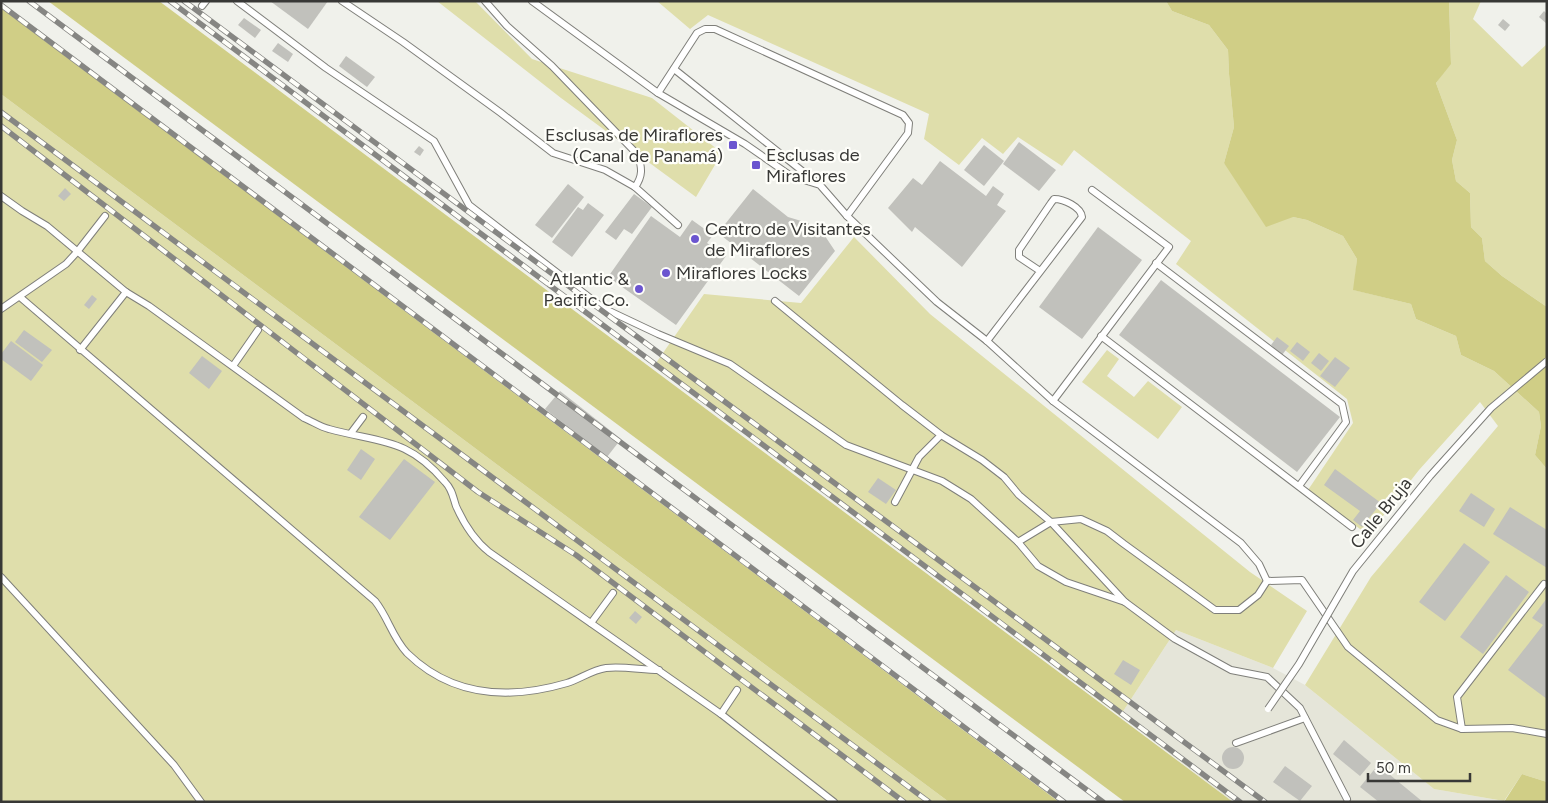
<svg xmlns="http://www.w3.org/2000/svg" width="1548" height="803" font-family="Figtree,sans-serif">
  <style>
    .built { fill: #e5e5d9 }
    .green { fill: #dfdeab }
    .water { fill: #d0ce86 }
    .building { fill: #c1c1bc }
    .lines { fill: none; stroke-linecap: round; stroke-linejoin: round }
    .service-casing { stroke: #7f7f7a; stroke-width: 8 }
    .service { stroke: #fff; stroke-width: 6 }
    .rail-casing { stroke: #868683; stroke-width: 5.5 }
    .rail { stroke: #fefef9; stroke-width: 4; stroke-dasharray: 11; stroke-linecap: butt }
    .service-bridge-casing { stroke: #7f7f7a; stroke-width: 8; stroke-linecap: butt }
    .service-bridge { stroke: #fff; stroke-width: 6 }
    .poi-dot { fill: #6b55cf; stroke: #fefef9; stroke-width: 2 }
    .labels { text-anchor: middle; dominant-baseline: central; stroke-width: 4.5; stroke-linejoin: round; paint-order: stroke }
    .poi-label { font-size: 18px; fill: #383836; stroke: #fefef9; text-anchor: start }
    .street-label { font-size: 18px; fill: #383836; stroke: #fefef9 }
  </style>
  <rect width="100%" height="100%" fill="#f0f1eb"/>
  <polygon class="built" points="1176,630 1273,668 1305,685 1434,789 1504,801 1233,802 1120,716"/>
  <g class="green">
    <polygon points="437,1 475,1 532,59 652,98 722,153 696,197 561,98"/>
    <polygon points="657,1 1166,1 1172,11 1209,25 1228,50 1229,74 1234,127 1224,163 1293,217 1307,220 1343,236 1357,259 1354,290 1411,304 1416,319 1456,336 1461,355 1494,371 1539,412 1541,426 1535,455 1547,469 1547,782 1522,774 1504,801 1434,789 1305,685 1371,577 1498,426 1480,402 1419,470 1368,535 1308,490 1353,423 1347,399 1176,264 1191,241 1074,150 1062,166 1018,137 1003,154 982,138 959,165 924,139 929,114 708,15 690,29"/>
    <polygon points="1449,1 1481,1 1473,19 1522,67 1547,44 1547,307 1502,276 1485,261 1482,238 1471,227 1470,193 1456,181 1452,160 1457,140 1436,83 1451,62"/>
    <polygon points="1,94 949,802 1,802"/>
    <polygon points="854,237 930,314 1250,572 1307,611 1273,668 1176,630 1120,716 656,363 704,294 801,303"/>
    <polygon points="1107,350 1119,359 1107,376 1134,397 1148,381 1182,407 1158,439 1082,382"/>
  </g>
  <g class="water">
    <polygon points="48,1 159,1 1233,802 1125,802"/>
    <polygon points="1166,1 1449,1 1451,64 1436,83 1457,140 1452,160 1456,181 1470,193 1471,227 1482,238 1485,261 1502,276 1547,307 1547,469 1535,455 1541,426 1539,412 1494,371 1461,355 1456,336 1416,319 1411,304 1353,290 1357,259 1343,236 1307,220 1293,217 1266,227 1224,163 1234,127 1229,74 1228,50 1209,25 1172,11"/>
    <polygon points="1,8 1059,802 949,802 1,94"/>
    <polygon points="1522,774 1547,782 1547,802 1504,802"/>
  </g>
  <g class="building">
    <polygon points="270,1 328,1 308,29"/>
    <polygon points="1544,11 1547,14 1547,24 1539,17"/>
    <polygon points="244,18 261,30 255,38 238,25"/>
    <polygon points="1503,19 1510,25 1505,31 1498,25"/>
    <polygon points="278,43 293,54 288,62 272,51"/>
    <polygon points="346,56 375,77 367,87 339,66"/>
    <polygon points="1019,142 1056,170 1039,191 1003,164"/>
    <polygon points="984,145 1004,161 984,186 964,170"/>
    <polygon points="419,146 424,150 420,156 414,152"/>
    <polygon points="940,161 986,196 993,186 1004,194 997,205 1006,211 962,267 915,227 912,232 888,208 913,178 922,185"/>
    <polygon points="568,184 584,197 552,238 535,225"/>
    <polygon points="65,188 71,194 64,201 58,196"/>
    <polygon points="753,189 788,217 808,223 825,236 835,251 799,296 718,233"/>
    <polygon points="634,194 652,207 632,234 624,229 616,240 605,232"/>
    <polygon points="588,203 604,215 572,257 552,242 578,207 583,210"/>
    <polygon points="651,216 680,237 692,220 713,235 707,243 726,256 676,325 608,277"/>
    <polygon points="1098,227 1142,260 1082,339 1039,307"/>
    <polygon points="1161,280 1340,417 1297,472 1119,335"/>
    <polygon points="92,295 97,299 89,309 84,305"/>
    <polygon points="24,330 52,350 42,362 15,342"/>
    <polygon points="1277,337 1289,346 1282,355 1271,345"/>
    <polygon points="11,341 43,365 31,381 1,359 1,354"/>
    <polygon points="1297,342 1310,352 1303,361 1290,351"/>
    <polygon points="1319,353 1329,361 1321,371 1311,363"/>
    <polygon points="202,356 222,371 209,389 189,373"/>
    <polygon points="1335,357 1350,368 1335,387 1320,376"/>
    <polygon points="560,391 621,439 607,457 545,409"/>
    <polygon points="361,449 375,459 361,480 347,470"/>
    <polygon points="404,459 435,482 390,540 359,517"/>
    <polygon points="1335,469 1381,503 1362,527 1353,520 1360,511 1324,485"/>
    <polygon points="878,478 896,490 886,504 868,492"/>
    <polygon points="1471,493 1495,509 1484,527 1459,511"/>
    <polygon points="1510,507 1547,530 1547,568 1493,534"/>
    <polygon points="1464,543 1490,562 1445,621 1419,602"/>
    <polygon points="1506,575 1529,592 1483,654 1460,637"/>
    <polygon points="1547,598 1547,699 1508,670 1543,625 1532,618"/>
    <polygon points="635,611 642,617 636,624 629,618"/>
    <polygon points="1123,660 1140,670 1131,685 1114,674"/>
    <polygon points="1344,740 1371,763 1360,776 1333,754"/>
    <circle cx="1233" cy="758" r="11"/>
    <polygon points="1378,765 1423,802 1379,802 1360,787"/>
    <polygon points="1285,766 1312,786 1300,801 1273,782"/>
  </g>
  <g class="lines">
    <defs>
      <g id="service">
        <polyline points="237,1 326,68 434,141 469,205 603,308 658,334 730,364 846,445 942,481 971,499 1018,542 1038,566 1066,582 1125,602"/>
        <polyline points="342,1 403,42 501,113 553,153 605,170 635,187 678,225"/>
        <path d="M485,1L507,26L552,66L638,155C642,168 643,176 635,187"/>
        <polyline points="532,1 658,93 745,144 791,176 820,185 847,216 937,302 987,341 1053,401 1241,543 1259,564 1267,581 1302,580 1348,647 1437,720 1462,729 1512,728 1547,734"/>
        <polyline points="202,6 206,1"/>
        <polyline points="674,69 816,182"/>
        <polyline points="658,93 697,33 705,29 715,29 903,115 909,123 908,133 847,216"/>
        <path d="M1,196L22,211L47,226L126,292L149,306L304,418C312,421 320,427 329,429C380,443 407,437 445,482C452,489 453,497 456,506C464,524 474,540 489,552L721,714L834,802"/>
        <polyline points="1156,263 1342,404 1346,422 1299,486"/>
        <path d="M20,297L375,601C388,617 392,637 407,653C452,697 509,700 567,683C580,679 592,670 606,668C623,666 642,670 659,670"/>
        <polyline points="775,301 902,405 941,435 982,460 1004,477 1019,495 1051,522 1125,602 1175,639 1231,670 1267,677 1300,708 1347,799"/>
        <polyline points="1,309 66,264 77,252 105,216"/>
        <polyline points="1101,336 1352,527"/>
        <path d="M987,341L1082,217C1081,207 1064,199 1054,199L1051,203L1019,250V257L1040,271"/>
        <polyline points="80,350 126,292"/>
        <polyline points="233,366 258,330"/>
        <polyline points="1053,401 1169,247 1092,190"/>
        <polyline points="351,433 363,417"/>
        <polyline points="895,502 919,457 941,435"/>
        <polyline points="1018,542 1051,522 1081,519 1107,531 1124,544 1215,610 1239,610 1258,595 1267,581"/>
        <polyline points="1,577 174,765 201,802"/>
        <polyline points="591,623 613,593"/>
        <polyline points="721,714 737,690"/>
        <polyline points="1462,729 1457,697 1544,584"/>
        <polyline points="1236,743 1305,718"/>
      </g>
    </defs>
    <use href="#service" class="service-casing"/>
    <use href="#service" class="service"/>
    <defs>
      <g id="rail">
        <polyline points="29,1 1103,802"/>
        <polyline points="170,1 1240,802"/>
        <polyline points="184,1 1265,802"/>
        <polyline points="1,5 1064,802"/>
        <polyline points="1,112 929,802"/>
        <polyline points="1,126 478,492 576,555 904,802"/>
      </g>
    </defs>
    <use href="#rail" class="rail-casing"/>
    <use href="#rail" class="rail"/>
    <defs>
      <polyline id="service-bridge" points="1268,709 1299,664 1353,571 1430,476 1491,408 1547,361"/>
    </defs>
    <use href="#service-bridge" class="service-bridge-casing"/>
    <use href="#service-bridge" class="service-bridge"/>
  </g>
  <g class="poi-dot">
    <rect x="728" y="140" width="10" height="10" rx="2.5"/>
    <rect x="751" y="160" width="10" height="10" rx="2.5"/>
    <circle cx="695" cy="239" r="5"/>
    <circle cx="666" cy="273" r="5"/>
    <circle cx="639" cy="289" r="5"/>
  </g>
  <g class="labels">
    <g class="poi-label">
      <text x="723" y="135" text-anchor="end">Esclusas de Miraflores<tspan x="723" dy="21">(Canal de Panamá)</tspan></text>
      <text x="766" y="155">Esclusas de<tspan x="766" dy="21">Miraflores</tspan></text>
      <text x="705" y="229">Centro de Visitantes<tspan x="705" dy="21">de Miraflores</tspan></text>
      <text x="676" y="273">Miraflores Locks</text>
      <text x="629" y="279" text-anchor="end">Atlantic &amp;<tspan x="629" dy="21">Pacific Co.</tspan></text>
    </g>
    <g class="street-label">
      <text transform="translate(1381 513) rotate(-51)">Calle Bruja</text>
    </g>
  </g>
  <rect width="1548" height="803" fill="none" stroke="#383836" stroke-width="5"/>
  <path d="M1368 773v8h102v-8" fill="none" stroke="#383836" stroke-width="2.5"/>
  <text x="1376" y="773" font-size="15" fill="#383836" stroke="#fefef9" stroke-width="4" paint-order="stroke">50 m</text>
</svg>
